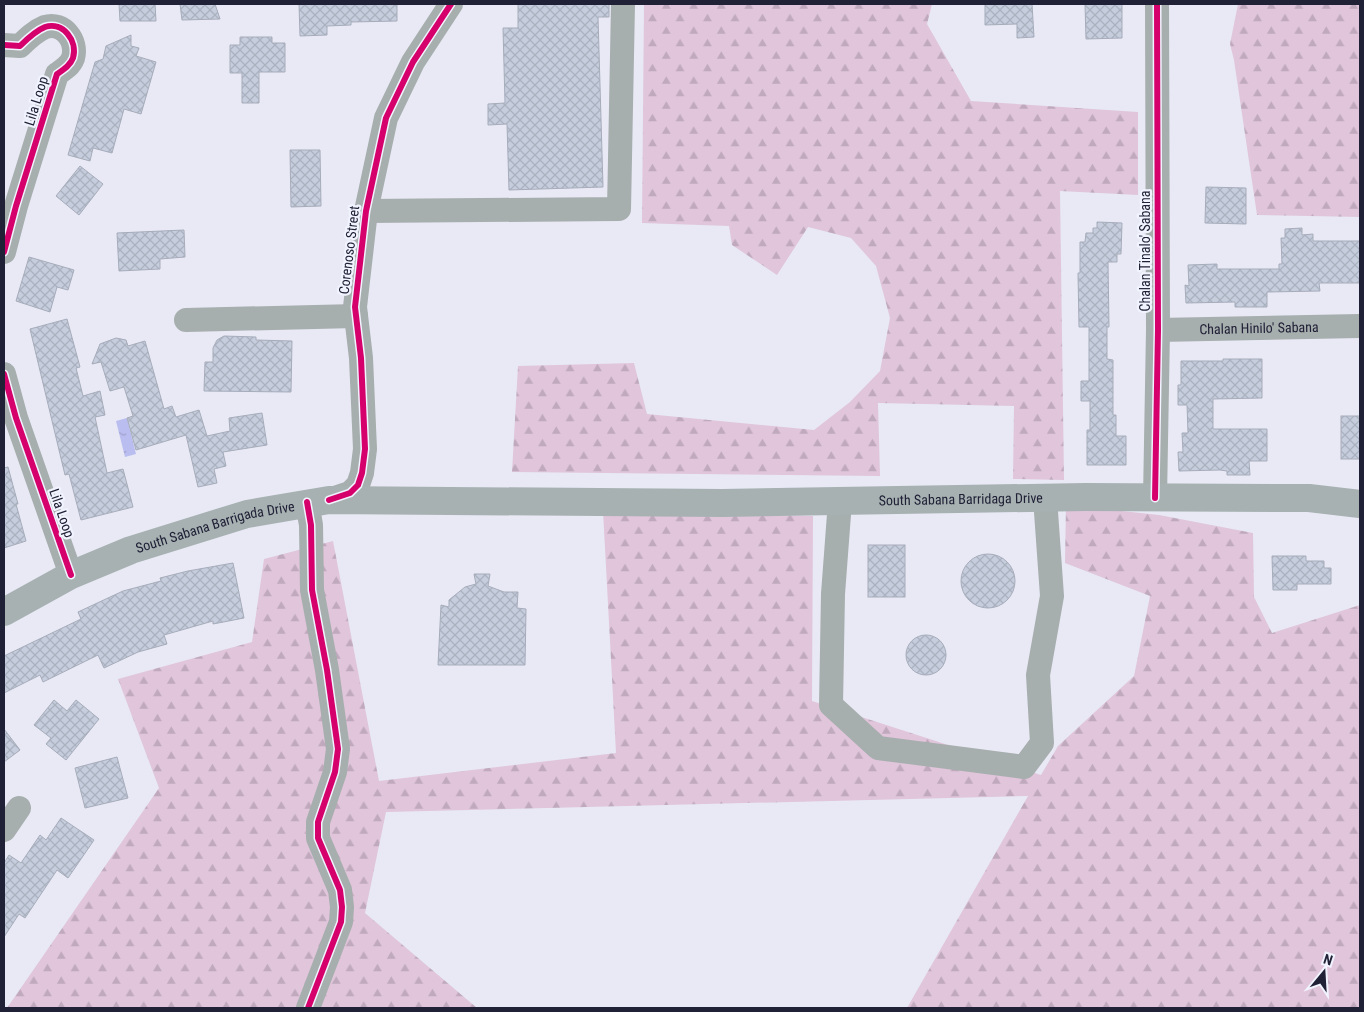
<svg xmlns="http://www.w3.org/2000/svg" width="1364" height="1012" font-family="'Roboto Condensed',sans-serif">
  <style>
    .forest { fill: url(#forest-firs) }
    .water { fill: url(#water-ripples) }
    .building { fill: url(#building-cross-hatch); stroke: #a7acbb }
    .lines { fill: none; stroke-linecap: round; stroke-linejoin: round }
    .minor { stroke: #a7aeae; stroke-width: 24 }
    .major { stroke: #a7b1b2; stroke-width: 28 }
    .cycleway-casing { stroke: #f1f3fe; stroke-width: 9 }
    .cycleway { stroke: #d6006c; stroke-width: 6 }
    .labels { text-anchor: middle; dominant-baseline: central; stroke-width: 4.5; stroke-linejoin: round; paint-order: stroke }
    .street-label { font-size: 14px; fill: #202136; stroke: #f1f3fe }
  </style>
  <defs>
    <pattern id="forest-firs" width="22" height="20" patternUnits="userSpaceOnUse" patternTransform="scale(1.25)"><rect width="22" height="20" fill="#e0c5db"/><path d="M5 1l3.5 6h-7zM16 11l3.5 6h-7z" fill="#c0a9bd"/></pattern>
    <pattern id="water-ripples" width="26" height="14" patternUnits="userSpaceOnUse" patternTransform="scale(1.25)"><rect width="26" height="14" fill="#babdef"/><path d="M2 4q2-2 4 0t4 0M15 11q2-2 4 0t4 0" fill="none" stroke="#a0a2ce"/></pattern>
    <pattern id="building-cross-hatch" width="8" height="8" patternUnits="userSpaceOnUse" patternTransform="scale(1.25)"><rect width="8" height="8" fill="#c6cede"/><path d="M0 0l8 8M0 8l8-8" fill="none" stroke="#aab1bf"/></pattern>
  </defs>
  <rect width="100%" height="100%" fill="#e8e9f5"/>
  <g class="forest">
    <polygon points="644,4 932,4 927,24 971,101 1138,112 1138,195 1060,191 1064,480 1013,479 1014,406 878,403 880,476 512,472 518,366 634,363 647,414 814,430 850,402 880,371 890,318 876,266 851,238 808,227 777,275 732,245 729,226 642,223"/>
    <polygon points="1238,4 1360,4 1360,217 1257,215 1234,60 1230,44"/>
    <polygon points="1066,505 1159,515 1253,533 1254,597 1272,633 1360,605 1360,1008 907,1008 1028,796 386,812 365,913 477,1008 7,1008 159,788 118,679 252,642 264,559 333,541 379,781 616,753 603,511 813,516 812,701 1041,775 1058,746 1134,676 1150,596 1065,563"/>
  </g>
  <polygon class="water" points="127,418 136,454 125,457 116,421"/>
  <g class="building">
    <polygon points="119,4 155,4 156,21 120,21"/>
    <polygon points="180,4 215,4 220,19 182,20"/>
    <polygon points="299,4 397,4 397,21 351,22 351,25 327,26 327,35 300,36"/>
    <polygon points="518,4 609,4 609,17 598,17 603,187 509,190 507,124 488,125 488,104 505,103 503,28 518,28"/>
    <polygon points="985,4 1032,4 1034,37 1017,38 1017,24 985,25"/>
    <polygon points="1085,4 1122,4 1122,38 1086,39"/>
    <polygon points="131,35 131,46 139,48 136,56 156,62 141,114 124,109 112,153 93,148 90,161 68,155 95,62 103,59 106,46"/>
    <polygon points="240,37 272,37 272,43 285,43 285,72 259,72 259,103 242,103 242,73 230,73 230,45 240,45"/>
    <polygon points="290,150 320,150 321,206 291,207"/>
    <polygon points="80,166 103,184 79,215 56,196"/>
    <polygon points="1206,187 1246,188 1246,224 1205,223"/>
    <polygon points="1097,222 1122,223 1121,254 1117,254 1117,262 1108,262 1109,327 1107,327 1107,359 1113,360 1113,415 1116,415 1116,436 1126,436 1126,465 1087,465 1087,430 1090,430 1090,401 1081,401 1081,381 1089,381 1089,327 1079,327 1078,273 1080,273 1080,242 1085,242 1086,233 1093,233 1093,228 1097,228"/>
    <polygon points="1302,228 1302,235 1313,234 1313,241 1360,241 1360,283 1319,283 1320,291 1267,292 1267,307 1235,307 1235,302 1186,303 1185,285 1189,286 1188,265 1217,264 1217,269 1279,269 1279,264 1282,264 1281,238 1285,238 1285,229"/>
    <polygon points="184,230 185,257 160,259 160,269 119,271 117,233"/>
    <polygon points="29,257 74,270 68,290 57,287 50,312 16,301"/>
    <polygon points="67,319 80,367 76,368 83,396 100,391 105,415 95,417 107,473 123,469 133,507 81,520 69,474 65,475 30,329"/>
    <polygon points="224,336 256,337 256,340 292,341 291,392 204,391 205,362 213,362 213,348 217,340"/>
    <polygon points="116,338 126,340 128,346 145,341 164,409 172,406 176,417 199,410 207,436 230,431 229,418 262,413 267,445 223,452 226,466 214,469 217,483 198,487 186,435 136,450 127,418 133,416 124,387 110,391 101,362 92,364 100,344"/>
    <polygon points="1223,359 1262,359 1262,398 1213,399 1213,429 1267,429 1267,461 1249,461 1250,475 1227,475 1227,471 1220,470 1179,471 1178,452 1183,452 1182,433 1188,433 1187,405 1178,405 1178,385 1181,385 1181,361 1223,361"/>
    <rect x="1341" y="416" width="19" height="43"/>
    <polygon points="8,467 18,504 16,504 26,541 4,548 4,468"/>
    <rect x="868" y="545" width="37" height="52"/>
    <circle cx="988" cy="581" r="27"/>
    <polygon points="1272,556 1306,556 1306,561 1324,561 1324,568 1331,568 1331,584 1297,584 1297,590 1273,590"/>
    <polygon points="233,563 244,618 213,624 213,621 164,635 167,644 138,652 104,668 98,655 43,682 40,675 4,693 4,656 81,619 78,612 123,591 161,581 160,578 188,571"/>
    <polygon points="474,574 490,574 488,586 504,592 518,592 517,608 526,609 525,665 438,665 441,605 449,607 449,600 465,587 476,584"/>
    <circle cx="926" cy="655" r="20"/>
    <polygon points="54,700 67,711 76,700 99,719 66,760 46,744 51,738 34,725"/>
    <polygon points="4,729 20,750 4,762"/>
    <polygon points="117,757 128,798 85,808 75,768"/>
    <polygon points="61,818 94,840 68,878 57,870 25,918 19,914 4,937 4,863 9,855 21,863 40,835 46,840"/>
  </g>
  <g class="lines">
    <g class="minor">
      <path d="M4,45L20,46C27,39 35,31 45,27C63,21 78,41 73,58C70,66 63,70 57,74L16,206L4,252"/>
      <polyline points="366,211 619,209 623,4"/>
      <polyline points="186,320 356,316"/>
      <path id="s1" d="M1158,330L1360,326"/>
      <polyline points="4,374 16,418 71,575"/>
      <polyline points="1155,498 1158,330 1157,4"/>
      <polyline points="329,500 350,493 358,485 362,473 365,449 361,358 355,307 366,211 386,118 413,62 451,4"/>
      <polyline points="840,501 833,594 831,705 878,748 1024,767 1042,743 1038,675 1052,596 1045,498"/>
      <polyline points="307,502 311,525 312,590 327,670 338,749 335,772 318,822 318,838 340,890 342,907 341,922 308,1008"/>
      <polyline points="4,830 19,808"/>
    </g>
    <path class="major" id="s2" d="M4,612L71,575L131,550L247,514L329,500L722,503L1085,497L1287,498H1309L1360,504"/>
    <defs>
      <g id="cycleway">
        <path d="M4,45L20,46C27,39 35,31 45,27C63,21 78,41 73,58C70,66 63,70 57,74L16,206L4,252"/>
        <polyline points="4,374 16,418 71,575"/>
        <polyline points="1155,498 1158,330 1157,4"/>
        <polyline points="329,500 350,493 358,485 362,473 365,449 361,358 355,307 366,211 386,118 413,62 451,4"/>
        <polyline points="307,502 311,525 312,590 327,670 338,749 335,772 318,822 318,838 340,890 342,907 341,922 308,1008"/>
      </g>
    </defs>
    <use href="#cycleway" class="cycleway-casing"/>
    <use href="#cycleway" class="cycleway"/>
  </g>
  <g class="labels">
    <g class="street-label">
      <text transform="translate(36 101) rotate(-73)">Lila Loop</text>
      <text transform="translate(349 250) rotate(-83)">Corenoso Street</text>
      <text transform="translate(1145 251) rotate(-90)">Chalan Tinalo' Sabana</text>
      <text stroke="none"><textPath href="#s1" startOffset="101">Chalan Hinilo' Sabana</textPath></text>
      <text stroke="none"><textPath href="#s2" startOffset="978">South Sabana Barridaga Drive</textPath></text>
      <text transform="translate(62 513) rotate(71)">Lila Loop</text>
      <text stroke="none"><textPath href="#s2" startOffset="229">South Sabana Barrigada Drive</textPath></text>
    </g>
  </g>
  <rect width="1364" height="1012" fill="none" stroke="#202136" stroke-width="10"/>
  <g transform="translate(1324 972) rotate(18)" stroke="#f1f3fe" stroke-width="4" paint-order="stroke">
  <path d="M0-4L9 19L0 12L-9 19Z" fill="#202136"/>
  <text y="-8" font-size="14" font-weight="bold" text-anchor="middle" fill="#202136">N</text>
  </g>
</svg>
